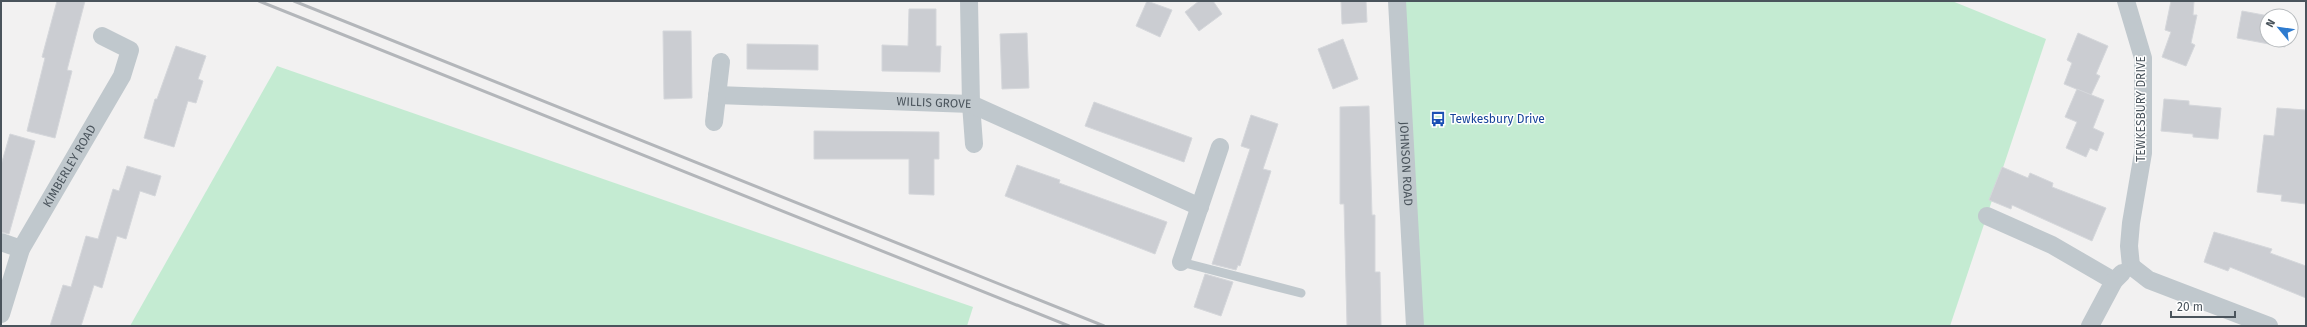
<svg xmlns="http://www.w3.org/2000/svg" width="2307" height="327" font-family="'Fira Sans',sans-serif">
  <style>
    .green { fill: #c4ebd2 }
    .building { fill: #cbcdd2; stroke: #d5d7db }
    .lines { fill: none; stroke-linecap: round; stroke-linejoin: round }
    .lane { stroke: #c0c8cd; stroke-width: 9 }
    .street { stroke: #c0c8cd; stroke-width: 18 }
    .rail { stroke: #b3b6ba; stroke-width: 3 }
    .labels { text-anchor: middle; dominant-baseline: central; stroke-width: 3; stroke-linejoin: round; paint-order: stroke }
    .street-label { font-size: 12px; fill: #4a545c; stroke: #fff }
    .transit-label { font-size: 12px; fill: #164399; stroke: #fff; text-anchor: start }
  </style>
  <rect width="100%" height="100%" fill="#f2f1f1"/>
  <g class="green">
    <polygon points="1403,1 1952,1 2046,39 1950,326 1422,326"/>
    <polygon points="277,66 973,307 967,326 130,326"/>
  </g>
  <g class="building">
    <polygon points="57,1 85,1 67,70 72,71 55,138 27,131 45,58 42,57"/>
    <polygon points="1147,1 1172,10 1160,37 1136,26"/>
    <polygon points="1199,1 1213,1 1222,14 1199,31 1185,12"/>
    <polygon points="1341,1 1366,1 1367,22 1342,24"/>
    <polygon points="2171,1 2194,1 2193,15 2197,15 2191,43 2195,45 2186,66 2162,57 2171,32 2165,30"/>
    <polygon points="909,9 936,9 936,46 941,46 940,72 882,71 882,45 908,46"/>
    <polygon points="2242,11 2269,16 2267,16 2267,40 2286,40 2285,47 2237,38"/>
    <polygon points="663,31 691,31 692,98 664,99"/>
    <polygon points="1027,33 1029,88 1002,89 1000,34"/>
    <polygon points="2078,33 2108,46 2096,74 2100,76 2091,95 2064,84 2072,63 2067,60"/>
    <polygon points="1343,39 1358,79 1333,89 1318,49"/>
    <polygon points="747,44 818,45 818,70 747,69"/>
    <polygon points="176,46 206,56 198,79 203,81 196,103 188,101 174,147 144,138 155,99 157,99"/>
    <polygon points="2077,89 2104,100 2093,128 2104,133 2097,151 2090,148 2086,157 2066,148 2077,122 2065,117"/>
    <polygon points="2164,99 2189,101 2189,105 2221,108 2218,139 2193,137 2193,134 2161,131"/>
    <polygon points="1094,102 1192,138 1184,162 1085,126"/>
    <polygon points="1369,106 1372,215 1375,215 1375,272 1380,272 1381,326 1347,326 1344,204 1340,204 1340,107"/>
    <polygon points="2277,108 2306,110 2306,204 2281,201 2282,195 2257,192 2264,135 2274,136"/>
    <polygon points="1251,115 1278,124 1263,169 1271,171 1240,266 1238,265 1236,270 1212,264 1250,149 1241,146"/>
    <polygon points="814,131 939,132 939,159 934,159 934,195 909,194 909,159 814,159"/>
    <polygon points="10,134 35,141 9,234 1,232 1,165"/>
    <polygon points="1017,165 1060,180 1059,183 1167,222 1155,254 1005,196"/>
    <polygon points="127,166 161,176 155,196 140,191 126,239 117,236 102,288 94,285 81,326 50,326 63,285 71,287 86,236 98,239 113,189 119,191"/>
    <polygon points="2002,167 2028,178 2030,173 2053,183 2052,187 2106,208 2092,241 2012,205 2011,209 1989,200"/>
    <polygon points="2214,232 2272,249 2270,253 2306,266 2306,298 2230,267 2228,271 2204,262"/>
    <polygon points="1205,274 1233,282 1221,316 1194,307"/>
  </g>
  <g class="lines">
    <polyline class="lane" points="1181,262 1301,293"/>
    <g class="street">
      <polyline points="969,1 971,104 974,144"/>
      <path id="s1" d="M1397,1L1415,326"/>
      <polyline points="2126,1 2143,58 2143,153 2131,223 2129,246 2131,266"/>
      <path id="s2" d="M717,95L971,104L1200,207"/>
      <polyline points="714,122 721,62"/>
      <polyline points="1987,216 2052,245 2114,281"/>
      <polyline points="1,242 21,249"/>
      <polyline points="1181,262 1220,147"/>
      <polyline points="2131,266 2149,280 2269,326"/>
      <path id="s3" d="M1,314L21,249L122,76L130,50L102,36"/>
      <polyline points="2090,326 2114,281 2122,273"/>
    </g>
    <g class="rail">
      <polyline points="259,1 1069,326"/>
      <polyline points="294,1 1104,326"/>
    </g>
  </g>
  <defs>
    <symbol id="bus-bare" viewBox="-9 -9 18 18"><path d="M-5-6H5V4H4V6H2V4H-2V6H-4V4H-5ZM-3.5-4V0h7V-4ZM-3.5 1.2v1.5H-2V1.2ZM2 1.2v1.5H3.5V1.2Z" fill="#1a4fb4" stroke="#fff" stroke-width="2.5" paint-order="stroke"/></symbol>
  </defs>
  <g fill-rule="evenodd">
    <use href="#bus-bare" x="1427" y="108" width="22" height="22"/>
  </g>
  <g class="labels">
    <g class="street-label">
      <text stroke="none"><textPath href="#s2" startOffset="217">WILLIS GROVE</textPath></text>
      <text transform="translate(2141 109) rotate(-90)">TEWKESBURY DRIVE</text>
      <text stroke="none"><textPath href="#s1" startOffset="163">JOHNSON ROAD</textPath></text>
      <text stroke="none"><textPath href="#s3" startOffset="164">KIMBERLEY ROAD</textPath></text>
    </g>
    <g class="transit-label">
      <text x="1450" y="119">Tewkesbury Drive</text>
    </g>
  </g>
  <rect width="2307" height="327" fill="none" stroke="#4a545c" stroke-width="4"/>
  <g transform="translate(2279 28) rotate(299)"><circle r="19" fill="#ffffff" stroke="#b7bbbe"/>
  <path d="M0-3L7 15L0 10L-7 15Z" fill="#2e7bcf"/>
  <text y="-6" font-size="11" font-weight="bold" text-anchor="middle" fill="#4a545c">N</text>
  </g>
  <path d="M2171 311v6h64v-6" fill="none" stroke="#4a545c" stroke-width="2"/>
  <text x="2177" y="311" font-size="12" fill="#4a545c" stroke="#ffffff" stroke-width="3" paint-order="stroke">20 m</text>
</svg>
